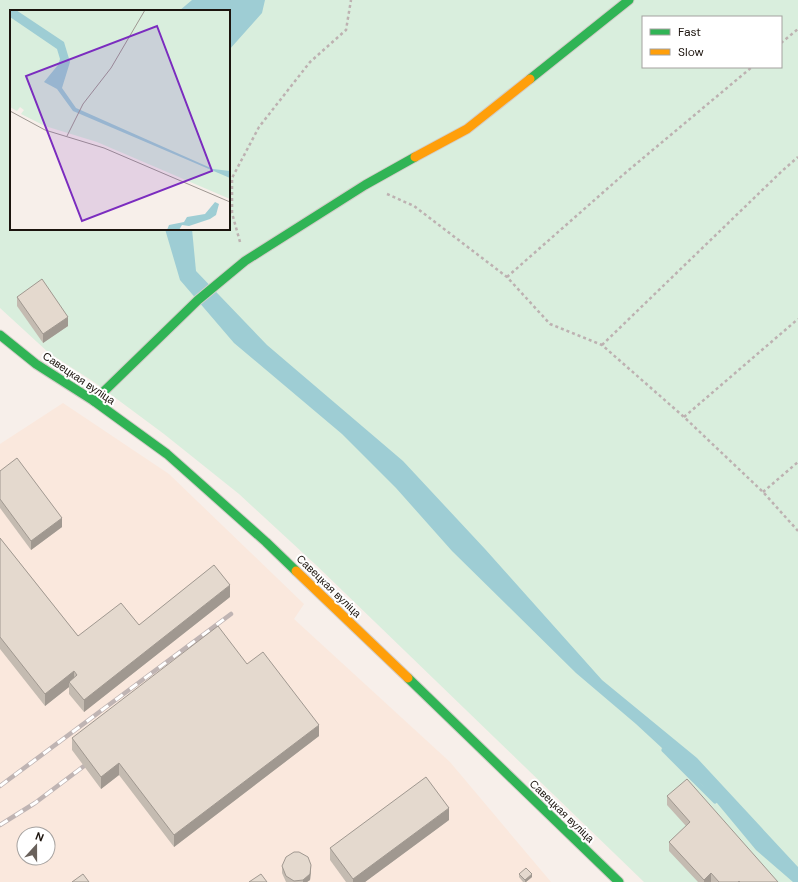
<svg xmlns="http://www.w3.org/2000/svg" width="798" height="882" font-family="'DM Sans',sans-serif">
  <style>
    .built { fill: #fae8dd; fill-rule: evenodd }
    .green { fill: #d9eedd; fill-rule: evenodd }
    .water { fill: #9ecdd4 }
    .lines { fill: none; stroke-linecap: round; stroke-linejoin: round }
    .stream { stroke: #9ecdd4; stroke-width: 5 }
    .fast-casing { stroke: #d3cdc8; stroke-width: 11 }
    .slow-casing { stroke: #d3cdc8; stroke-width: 11 }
    .path { stroke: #bdb1b1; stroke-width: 2.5; stroke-dasharray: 3 3; stroke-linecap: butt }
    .fast { stroke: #30b455; stroke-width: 9 }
    .slow { stroke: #ff9f0a; stroke-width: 9 }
    .rail-casing { stroke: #bfb4b3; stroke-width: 4.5 }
    .rail { stroke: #fff; stroke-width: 3; stroke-dasharray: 9; stroke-linecap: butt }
    .wall { fill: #c4bbb1 }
    .shaded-wall { fill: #a09890 }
    .building { fill: #e4d9ce; stroke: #a09890 }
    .labels { text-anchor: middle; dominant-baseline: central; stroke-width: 4; stroke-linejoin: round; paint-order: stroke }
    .street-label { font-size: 11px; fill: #1c140e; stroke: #fff }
    .inset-road { fill: none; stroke: #9f9792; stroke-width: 1 }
    .view { fill: #7b2cbf; fill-opacity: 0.15; stroke: #7b2cbf; stroke-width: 2 }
    .inset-edge { fill: none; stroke: #1c140e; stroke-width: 2 }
  </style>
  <rect width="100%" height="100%" fill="#f7efea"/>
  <path class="built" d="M63,403L169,474L304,604L294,619L450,762L551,882H0V444ZM24,834H48V858H24Z"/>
  <path class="green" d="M0,0H798V882H644L316,565L239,494L164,434L94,382L49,353L0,308ZM11,11H229V229H11ZM643,17H781V67H643Z"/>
  <g class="water">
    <polygon points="192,0 265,0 262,13 229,50 229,11 179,11"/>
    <polygon points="165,229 192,229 196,271 267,345 403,461 485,549 602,680 697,758 798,867 798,882 793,882 756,850 702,785 636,724 576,673 452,551 396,488 342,434 234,343 180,280"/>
  </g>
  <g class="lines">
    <polyline class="stream" points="664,750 715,801"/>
    <defs>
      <g id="fast">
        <polyline points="530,79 629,0"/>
        <polyline points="0,335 36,364 94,401 167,454 266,542 296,571"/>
        <polyline points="94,401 198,300 245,261 365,185 415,157"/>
        <polyline points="408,678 619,882"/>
      </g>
      <g id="slow">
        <polyline points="415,157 467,129 530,79"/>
        <polyline points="296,571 408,678"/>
      </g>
    </defs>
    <use href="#fast" class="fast-casing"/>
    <use href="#slow" class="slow-casing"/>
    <g class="path">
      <polyline points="781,43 798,29"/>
      <polyline points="387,194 414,206 507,277 550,324 602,345 684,417 763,492 798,531"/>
      <polyline points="240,242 232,213 232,178 259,127 310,62 346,30 351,0"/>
      <polyline points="507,277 624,174 752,67"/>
      <polyline points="602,345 782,171 798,157"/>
      <polyline points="684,417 798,319"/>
      <polyline points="763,492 798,462"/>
    </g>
    <use href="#fast" class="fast"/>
    <use href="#slow" class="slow"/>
    <defs>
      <g id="rail">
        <polyline points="0,786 231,614"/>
        <polyline points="0,825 35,803 84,766"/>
      </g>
    </defs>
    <use href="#rail" class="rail-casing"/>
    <use href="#rail" class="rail"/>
  </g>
  <g class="wall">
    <polygon points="17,297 68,326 43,343 17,306"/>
    <polygon points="0,471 62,527 31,550 0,508"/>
    <polygon points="0,538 78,636 139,625 230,597 84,712 69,694 69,687 45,706 0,649"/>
    <polygon points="247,664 319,736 174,847 119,775 101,789 72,750 72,738"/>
    <polygon points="667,796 778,882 698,882 669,851 669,842 686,826 667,805"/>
    <polygon points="449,820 365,882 346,882 330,860 330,848"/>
    <polygon points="282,866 311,871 310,880 307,882 286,882 282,873"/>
    <polygon points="519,874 532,877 526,882 523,882 519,877"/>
  </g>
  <g class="shaded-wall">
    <polygon points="68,317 68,326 43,343 43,334"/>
    <polygon points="62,518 62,527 31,550 31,541"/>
    <polygon points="230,585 230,597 84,712 84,700"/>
    <polygon points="74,671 74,683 69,682 69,687 45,706 45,694"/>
    <polygon points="319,725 319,736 174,847 174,835"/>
    <polygon points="119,763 119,775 101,789 101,777"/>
    <polygon points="449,808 449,820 365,882 353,882 353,879"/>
    <polygon points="311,865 311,871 310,880 307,882 303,882 303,880"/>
    <polygon points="711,873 711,882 704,882 704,880"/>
    <polygon points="532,874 532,877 526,882 525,882 525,880"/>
  </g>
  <g class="building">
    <polygon points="42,279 68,317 43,334 17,297"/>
    <polygon points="17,458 62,518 31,541 0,499 0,471"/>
    <polygon points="0,538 78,636 121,603 139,625 214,565 230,585 84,700 69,682 77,675 74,671 45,694 0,637"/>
    <polygon points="218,626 247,664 263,652 319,725 174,835 119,763 101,777 72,738"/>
    <polygon points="426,777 449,808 353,879 330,848"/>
    <polygon points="687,779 778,882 740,882 739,881 738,882 719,882 711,873 704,880 669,842 690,822 667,796"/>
    <polygon points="294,852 299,852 308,857 311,865 310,874 303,880 294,881 286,876 282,866 286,857"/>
    <polygon points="526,868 532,874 525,880 519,874"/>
    <polygon points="83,874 89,882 72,882"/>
    <polygon points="261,874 267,882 249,882"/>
  </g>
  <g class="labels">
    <g class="street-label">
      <text transform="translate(79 378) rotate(34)">Савецкая вуліца</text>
      <text transform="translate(329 586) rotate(44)">Савецкая вуліца</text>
      <text transform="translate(562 811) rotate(44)">Савецкая вуліца</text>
    </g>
  </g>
  <g transform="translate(10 10)">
    <rect width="220" height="220" fill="#f7efea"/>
    <path d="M0,0H220V189L87,132L35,116L11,104L14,100L10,97L7,101L0,97Z" fill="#d9eedd"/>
    <path d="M0,0H6L54,32L60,52L52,78L66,98L203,159L220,161V168L63,101L47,79L34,72L48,55L50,49L47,39L0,7ZM205,192L209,194L206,205L200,209L179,216L172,215L169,220H157L159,215L174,212L177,207L195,204Z" fill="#9ecdd4"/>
    <path class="inset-road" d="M0,101L35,120L94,138L220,192M57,126L73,94L101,58L135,0"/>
    <path class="view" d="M147,16L202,161L72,211L16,66Z"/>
    <rect width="220" height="220" class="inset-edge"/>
  </g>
  <rect x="642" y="16" width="140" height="52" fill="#ffffff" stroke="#a4a19f"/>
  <rect x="650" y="29" width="20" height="6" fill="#30b455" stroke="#a4a19f"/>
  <text x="678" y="36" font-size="12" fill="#1c140e">Fast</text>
  <rect x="650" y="49" width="20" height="6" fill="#ff9f0a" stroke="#a4a19f"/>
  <text x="678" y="56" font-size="12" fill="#1c140e">Slow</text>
  <g transform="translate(36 846) rotate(21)"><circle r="19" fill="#ffffff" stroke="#a4a19f"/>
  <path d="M0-3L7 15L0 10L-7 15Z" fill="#69615b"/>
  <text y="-6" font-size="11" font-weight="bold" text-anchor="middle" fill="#1c140e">N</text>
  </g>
</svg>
